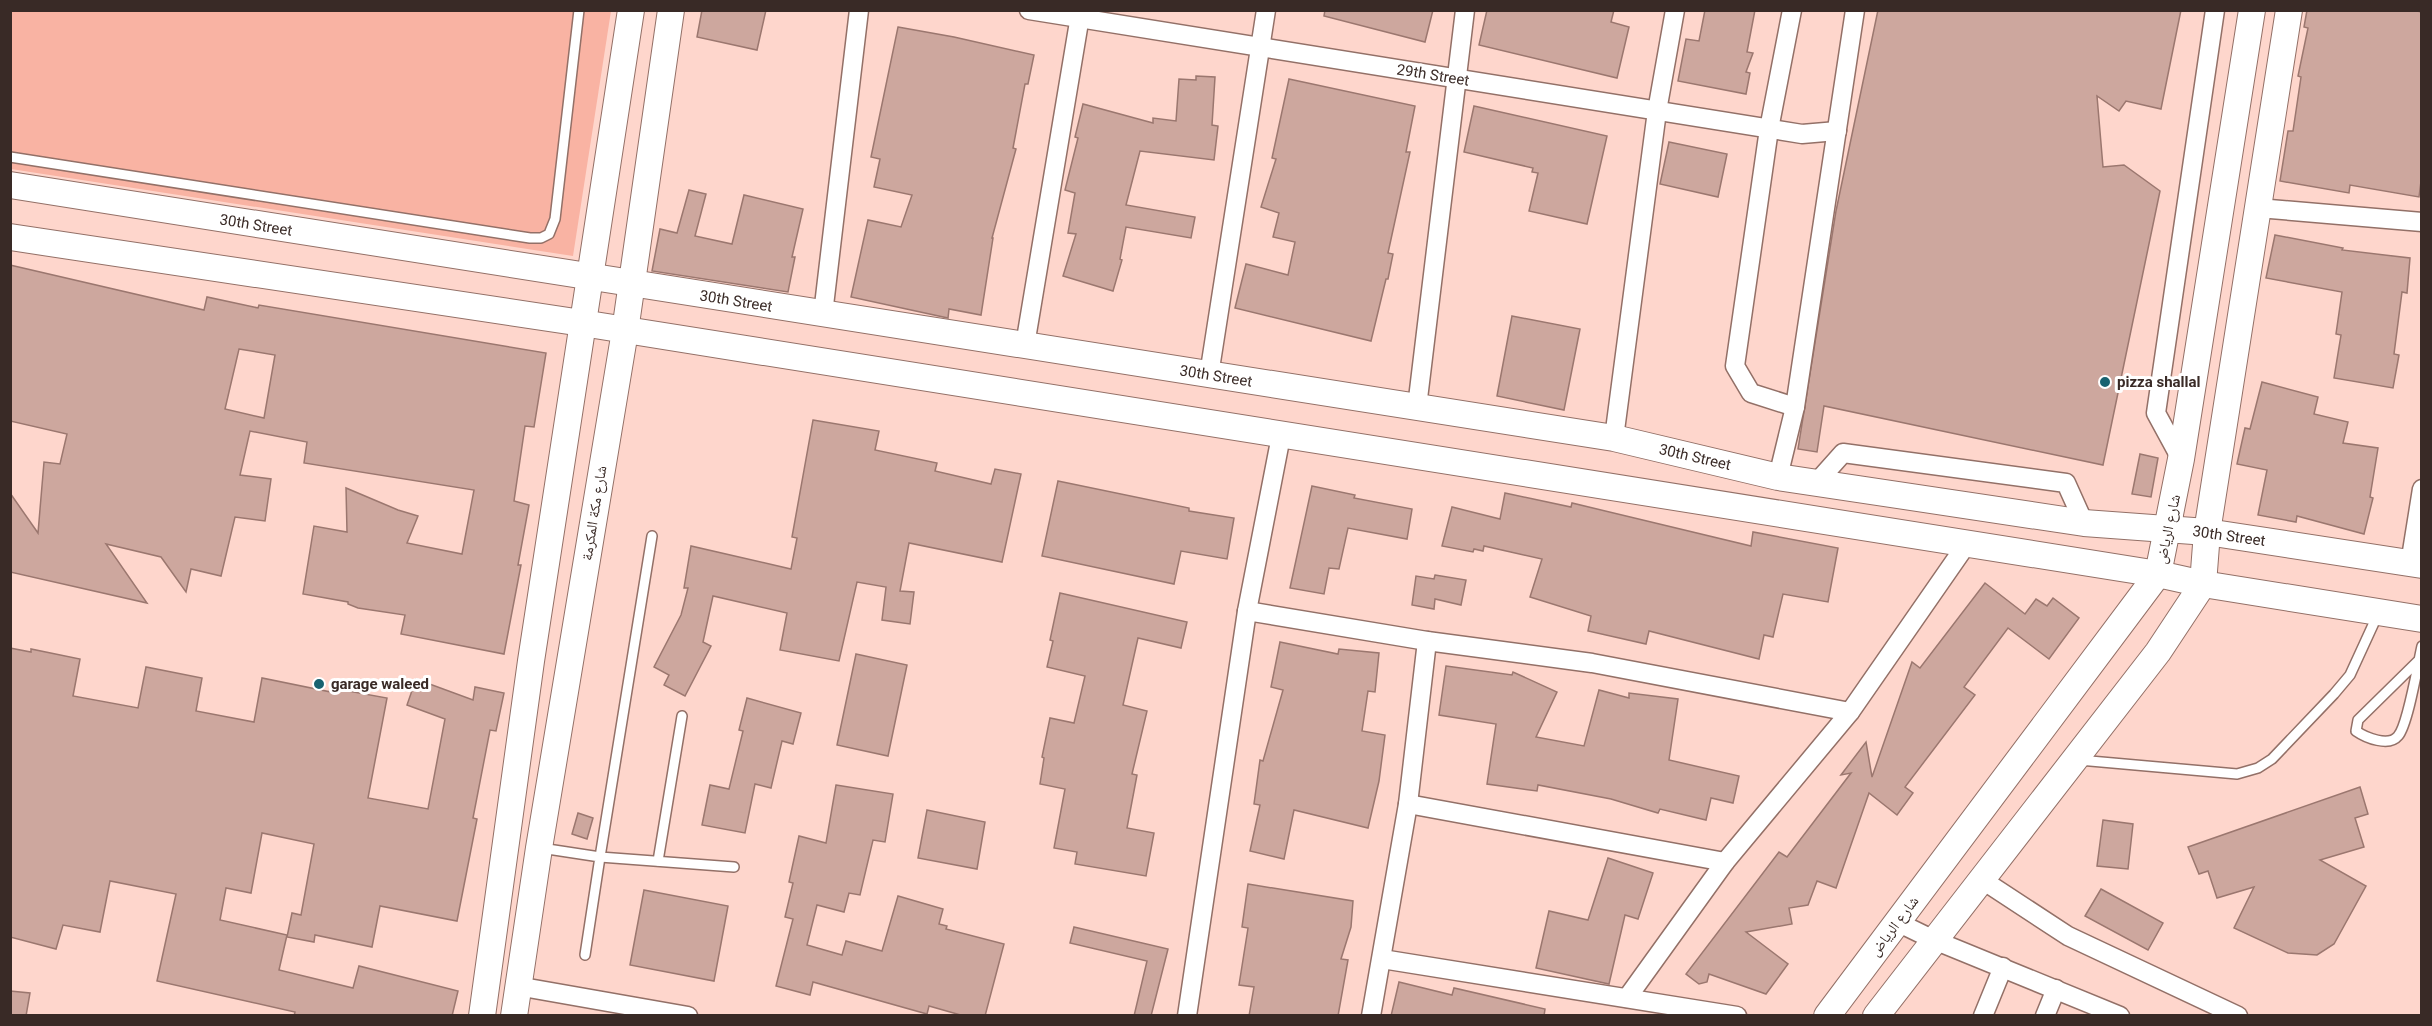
<svg xmlns="http://www.w3.org/2000/svg" width="2432" height="1026" font-family="Roboto,'Noto Naskh Arabic',sans-serif">
  <style>
    .green { fill: #f9b3a3 }
    .building { fill: #cda79e; stroke: #9b776f; stroke-width: 1.5; fill-rule: evenodd }
    .lines { fill: none; stroke-linecap: round; stroke-linejoin: round }
    .lane-casing { stroke: #937067; stroke-width: 12 }
    .street-casing { stroke: #937067; stroke-width: 21 }
    .secondary-casing { stroke: #937067; stroke-width: 28 }
    .lane { stroke: #fff; stroke-width: 9 }
    .street { stroke: #fff; stroke-width: 18 }
    .secondary { stroke: #fff; stroke-width: 26 }
    .poi-dot { fill: #186270; stroke: #fff; stroke-width: 2 }
    .labels { text-anchor: middle; dominant-baseline: central; stroke-width: 6; stroke-linejoin: round; paint-order: stroke }
    .street-label { font-size: 15px; fill: #392a26; stroke: #fff }
    .poi-label { font-size: 15px; font-weight: bold; fill: #392a26; stroke: #fff; text-anchor: start }
  </style>
  <rect width="100%" height="100%" fill="#fed6cc"/>
  <polygon class="green" points="10,11 611,11 573,256 11,169"/>
  <g class="building">
    <polygon points="702,10 766,10 757,50 697,37"/>
    <polygon points="1325,10 1433,10 1425,42 1324,16"/>
    <polygon points="1487,10 1614,10 1611,22 1629,27 1617,78 1479,45"/>
    <polygon points="1705,10 1755,10 1747,52 1753,53 1746,72 1750,73 1746,94 1678,81 1686,39 1699,41"/>
    <polygon points="1878,10 2181,10 2161,109 2126,101 2119,111 2097,96 2103,167 2124,165 2160,191 2103,465 1824,406 1817,452 1798,449 1836,211"/>
    <polygon points="2307,10 2414,10 2421,12 2421,181 2419,197 2350,185 2349,193 2280,181 2288,131 2293,131 2301,77 2298,76 2308,28 2304,27"/>
    <polygon points="898,27 954,37 1034,55 1028,84 1025,84 1013,148 1016,149 992,238 993,238 981,315 949,309 948,318 851,297 868,220 901,227 912,195 874,187 880,159 871,157"/>
    <polygon points="1196,76 1215,77 1212,125 1218,126 1214,160 1140,151 1126,205 1195,217 1191,238 1126,227 1120,259 1122,260 1113,291 1063,276 1076,234 1068,233 1075,193 1065,190 1078,138 1075,137 1083,104 1153,123 1153,118 1176,121 1179,79 1196,80"/>
    <polygon points="1289,79 1415,106 1406,152 1410,152 1388,253 1393,254 1388,279 1386,279 1371,341 1235,308 1246,264 1288,275 1295,242 1273,237 1279,213 1261,207 1276,159 1272,158"/>
    <polygon points="1474,106 1607,136 1587,224 1529,211 1538,173 1532,172 1533,168 1464,152"/>
    <polygon points="1669,142 1727,154 1718,197 1660,184"/>
    <polygon points="689,190 706,194 695,236 732,244 744,195 803,209 792,257 795,257 788,292 652,271 660,229 677,233"/>
    <polygon points="2275,235 2343,248 2342,250 2410,258 2407,293 2402,292 2394,354 2399,355 2393,388 2334,378 2341,335 2336,334 2342,292 2266,278"/>
    <path d="M10,265L204,310L207,297L258,308L259,305L546,353L534,427L525,426L514,501L529,505L518,565H521L504,654L401,634L405,615L358,608L348,604V602L303,594L314,526L347,532L346,488L398,510L418,516L407,543L462,554L474,490L304,463L307,442L250,431L240,475L271,479L265,521L235,517L221,576L191,569L186,592L161,557L106,544L147,603L10,572V493L38,533L44,462L60,464L67,434L10,421ZM239,349L275,355L264,418L225,409Z"/>
    <polygon points="1512,316 1580,329 1564,410 1497,396"/>
    <polygon points="2262,382 2318,397 2314,414 2348,422 2343,443 2378,448 2370,497 2373,498 2364,534 2297,516 2296,522 2258,515 2267,470 2237,464 2245,428 2250,429"/>
    <polygon points="813,420 879,431 875,450 937,463 935,471 991,484 995,469 1021,474 1002,562 909,543 900,591 914,592 910,624 882,620 886,587 857,582 839,661 780,650 787,613 713,596 703,642 711,646 685,696 664,685 669,675 654,667 681,615 688,588 684,588 691,546 791,569 797,538 792,537"/>
    <polygon points="2140,454 2158,458 2151,497 2132,494"/>
    <polygon points="1058,481 1189,508 1189,511 1234,518 1227,559 1181,551 1174,584 1042,556"/>
    <polygon points="1312,486 1355,495 1354,498 1412,509 1407,539 1348,528 1339,569 1329,568 1324,594 1290,588"/>
    <polygon points="1505,493 1571,507 1572,503 1751,546 1753,532 1838,548 1828,602 1783,594 1773,637 1764,635 1759,659 1649,631 1646,644 1588,631 1591,616 1530,597 1542,559 1484,546 1483,551 1474,549 1473,552 1442,546 1452,507 1500,519"/>
    <polygon points="1435,575 1466,580 1461,605 1435,599 1434,609 1412,605 1416,576 1434,579"/>
    <polygon points="1985,583 2025,614 2036,599 2047,606 2053,598 2079,618 2049,659 2008,628 1964,687 1975,695 1905,787 1913,793 1897,815 1869,793 1836,888 1817,881 1808,905 1789,908 1792,924 1746,932 1788,964 1766,994 1709,974 1707,982 1699,984 1686,974 1779,852 1787,857 1851,773 1841,775 1866,742 1872,777 1912,662 1920,668"/>
    <polygon points="1060,593 1187,622 1181,648 1138,638 1123,705 1147,711 1132,774 1137,775 1127,828 1154,833 1146,876 1075,864 1077,852 1054,848 1065,789 1040,784 1044,758 1042,757 1050,718 1074,723 1085,676 1047,667 1053,641 1050,640"/>
    <polygon points="1280,642 1338,654 1339,649 1379,653 1375,692 1368,691 1362,731 1385,735 1379,781 1368,828 1294,810 1284,859 1250,851 1260,805 1254,804 1260,760 1263,761 1283,690 1271,687"/>
    <polygon points="10,648 31,652 31,649 80,659 73,696 138,708 146,667 202,678 196,711 254,722 262,678 331,692 332,688 387,698 368,798 428,809 445,719 407,705 416,679 473,700 475,687 504,693 496,731 490,730 473,818 477,819 457,921 380,906 372,947 315,935 314,942 287,937 292,913 301,915 314,844 262,833 251,893 226,888 220,920 287,935 279,970 353,988 359,966 458,991 452,1016 294,1016 295,1012 157,981 176,894 110,881 100,932 63,925 56,949 10,937"/>
    <polygon points="856,654 907,665 888,756 837,745"/>
    <polygon points="1446,666 1512,675 1513,672 1557,692 1536,737 1584,746 1599,690 1629,698 1629,693 1678,699 1669,760 1739,776 1733,803 1711,798 1706,820 1660,809 1658,813 1611,799 1538,785 1537,791 1487,784 1496,724 1439,715"/>
    <polygon points="747,698 801,713 793,744 782,741 771,788 755,784 745,833 702,825 710,785 729,789 743,731 739,730"/>
    <polygon points="836,785 893,794 885,842 873,840 860,895 849,893 844,912 817,905 807,945 842,955 846,941 882,951 898,896 943,909 939,924 947,926 946,929 1004,944 985,1016 964,1016 929,1006 927,1014 813,982 810,995 776,986 793,919 785,917 793,883 789,882 799,836 826,843"/>
    <polygon points="2360,787 2368,814 2355,818 2364,847 2320,860 2366,886 2334,944 2317,955 2288,953 2234,928 2254,887 2217,898 2208,871 2199,874 2188,847"/>
    <polygon points="927,810 985,822 977,869 918,858"/>
    <polygon points="578,813 593,818 587,839 572,834"/>
    <polygon points="2103,820 2133,824 2128,869 2097,866"/>
    <polygon points="1608,858 1653,873 1638,919 1625,915 1609,984 1536,968 1549,911 1588,920"/>
    <polygon points="1248,884 1353,901 1351,927 1341,959 1348,960 1338,1016 1249,1016 1254,987 1239,985 1248,928 1242,927"/>
    <polygon points="2101,889 2163,923 2148,950 2085,916"/>
    <polygon points="644,890 728,906 714,981 630,965"/>
    <polygon points="1074,927 1168,949 1151,1016 1134,1016 1147,961 1070,943"/>
    <polygon points="1399,982 1452,995 1454,988 1545,1009 1544,1016 1391,1016"/>
    <polygon points="10,991 30,993 26,1016 10,1016"/>
  </g>
  <g class="lines">
    <defs>
      <g id="lane">
        <polyline points="10,157 530,238 541,238 549,234 555,219 579,10"/>
        <polyline points="652,536 600,857 734,867"/>
        <path d="M2418,661L2358,720L2356,731C2366,738 2389,747 2398,736C2408,725 2418,663 2422,646"/>
        <polyline points="2079,760 2237,774 2258,768 2272,759 2334,694 2350,675 2378,614"/>
        <polyline points="541,848 600,857 585,955"/>
        <polyline points="658,861 682,716"/>
      </g>
      <g id="street">
        <polyline points="1029,10 1802,134 1837,131"/>
        <polyline points="1792,10 1769,129 1735,366 1751,393 1795,407"/>
        <polyline points="2258,208 2422,222"/>
        <polyline points="823,314 859,10"/>
        <polyline points="1025,345 1081,10"/>
        <polyline points="1209,375 1266,10"/>
        <polyline points="1417,407 1465,10"/>
        <polyline points="1614,438 1657,111 1675,10"/>
        <polyline points="2181,459 2156,413 2215,10"/>
        <polyline points="1778,477 1795,407 1855,10"/>
        <polyline points="1818,481 1843,453 2066,483 2084,523"/>
        <polyline points="2410,564 2422,489"/>
        <polyline points="1247,611 1427,641 1592,663 1850,712"/>
        <polyline points="1408,804 1725,862"/>
        <polyline points="1981,879 2068,936 2238,1016"/>
        <polyline points="1897,922 1934,940 2120,1016"/>
        <polyline points="1382,959 1737,1016"/>
        <polyline points="517,986 688,1016"/>
        <polyline points="1627,998 1725,862 1850,712 1966,545"/>
        <polyline points="1187,1016 1247,611 1281,436"/>
        <polyline points="1371,1016 1408,804 1427,641"/>
        <polyline points="1983,1016 2003,967"/>
        <polyline points="2045,1016 2056,989"/>
      </g>
      <g id="secondary">
        <polyline points="10,185 1614,438 1778,477 2084,523 2207,532 2422,565"/>
        <polyline points="10,237 582,323 2158,574 2203,584 2422,619"/>
        <polyline points="482,1016 531,661 631,10"/>
        <polyline points="514,1016 539,848 625,331 671,10"/>
        <polyline points="1827,1016 2158,574 2181,459 2252,10"/>
        <polyline points="1876,1016 2158,652 2203,584 2207,532 2289,10"/>
      </g>
    </defs>
    <use href="#lane" class="lane-casing"/>
    <use href="#street" class="street-casing"/>
    <use href="#secondary" class="secondary-casing"/>
    <use href="#lane" class="lane"/>
    <use href="#street" class="street"/>
    <use href="#secondary" class="secondary"/>
  </g>
  <g class="poi-dot">
    <circle cx="2105" cy="382" r="6"/>
    <circle cx="319" cy="684" r="6"/>
  </g>
  <g class="labels">
    <g class="street-label">
      <text transform="translate(1433 75) rotate(9)">29th Street</text>
      <text transform="translate(256 225) rotate(9)">30th Street</text>
      <text transform="translate(736 301) rotate(9)">30th Street</text>
      <text transform="translate(1216 376) rotate(9)">30th Street</text>
      <text transform="translate(1695 457) rotate(13)">30th Street</text>
      <text transform="translate(594 513) rotate(-81)">شارع مكة المكرمة</text>
      <text transform="translate(2168 529) rotate(-78)">شارع الرياض</text>
      <text transform="translate(2229 536) rotate(8)">30th Street</text>
      <text transform="translate(1894 926) rotate(-53)">شارع الرياض</text>
    </g>
    <g class="poi-label">
      <text x="2117" y="382">pizza shallal</text>
      <text x="331" y="684">garage waleed</text>
    </g>
  </g>
  <rect width="2432" height="1026" fill="none" stroke="#392a26" stroke-width="24"/>
</svg>
